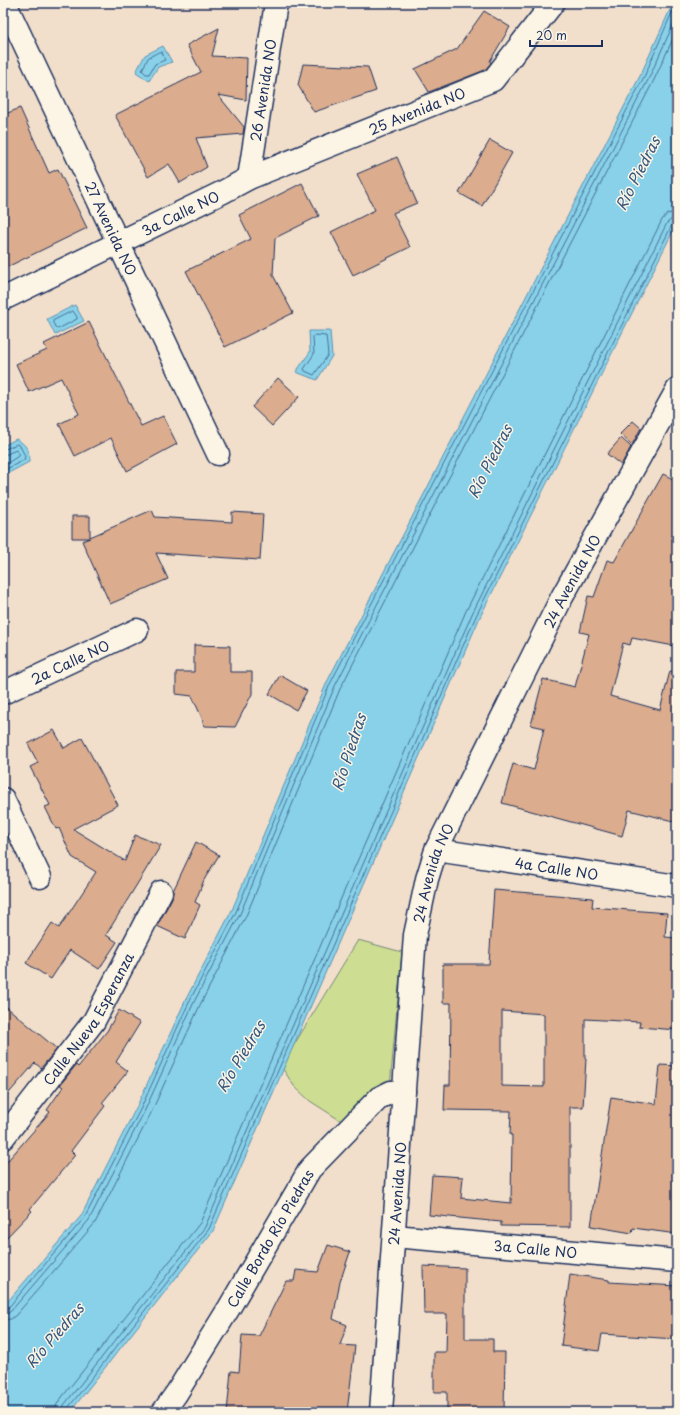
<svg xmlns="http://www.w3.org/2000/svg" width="680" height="1415" font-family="'Playpen Sans',sans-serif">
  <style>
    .green { fill: #cdde92; stroke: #748678 }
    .water { fill: #88d1e9; stroke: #5c90b1 }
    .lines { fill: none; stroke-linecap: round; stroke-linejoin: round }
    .shore { stroke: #477096; stroke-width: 1 }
    .building { fill: #dbac8d; stroke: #1b2f5e; fill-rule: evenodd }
    .minor-casing { stroke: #1b2f5e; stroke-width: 25 }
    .minor { stroke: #fcf5e5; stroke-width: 22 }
    .labels { text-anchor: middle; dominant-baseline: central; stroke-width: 3; stroke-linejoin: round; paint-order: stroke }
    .street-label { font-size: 14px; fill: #1b2f5e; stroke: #fcf5e5 }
    .water-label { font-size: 15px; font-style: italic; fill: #365881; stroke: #fcf5e5 }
  </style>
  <rect width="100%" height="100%" fill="#f2dfcb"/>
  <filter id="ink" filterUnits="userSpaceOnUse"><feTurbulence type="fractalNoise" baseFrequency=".025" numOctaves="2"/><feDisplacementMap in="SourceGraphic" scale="8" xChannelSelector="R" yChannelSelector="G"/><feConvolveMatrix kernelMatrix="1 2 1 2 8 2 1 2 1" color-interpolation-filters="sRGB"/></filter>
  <g filter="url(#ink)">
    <polygon class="green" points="358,940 402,952 390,1086 346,1124 310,1101 294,1086 281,1066"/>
    <g class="water">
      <polygon points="673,3 677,3 677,223 480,617 213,1231 70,1412 3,1412 3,1307 81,1216 137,1106 186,999 232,910 327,682 641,74"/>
      <polygon points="163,46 172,62 158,67 149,81 136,72 145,55"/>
      <polygon points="75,305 84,321 55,335 47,319"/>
      <polygon points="309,331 330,331 332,356 317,380 296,372 310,352"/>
      <path d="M16,439C26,444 30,451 29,462L3,476V446Z"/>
    </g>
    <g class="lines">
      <g class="shore">
        <polygon points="159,52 162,52 165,60 155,64 149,74 146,74 142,70 148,58"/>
        <polygon points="73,311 77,317 77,319 58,329 56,328 53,323 53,321"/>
        <polygon points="315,335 326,336 328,355 314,375 305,371 304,369 314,354 313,337"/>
        <polyline points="3,450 17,444 20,446 25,456 24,460 3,471"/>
        <polyline points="3,455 7,454 16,450 20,455 3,466"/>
        <polyline points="3,1309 8,1308 85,1217 141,1108 190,1000 236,912 330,684 645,75 676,3"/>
        <polyline points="3,1314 7,1314 11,1311 89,1220 145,1110 194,1002 240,914 335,686 649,78 677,16"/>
        <polyline points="3,1320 11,1319 16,1315 95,1223 151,1113 200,1005 246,916 340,689 654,80 677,30"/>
        <polyline points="56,1412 56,1406 59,1401 200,1223 466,611 662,220 667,214 677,212"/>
        <polyline points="62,1412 64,1405 205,1227 472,614 667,223 672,219 677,218"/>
        <polyline points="67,1412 68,1408 209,1229 476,616 672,225 674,223 677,223"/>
      </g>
    </g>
    <g class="building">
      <polygon points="484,11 510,27 490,61 491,63 485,70 429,92 415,69 457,49"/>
      <polygon points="219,28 212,56 247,58 246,100 218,95 244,127 243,134 196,138 207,167 180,183 169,164 148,177 115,115 201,72 187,45"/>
      <polygon points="303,64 368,67 376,91 314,112 298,85"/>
      <polygon points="20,108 49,173 58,169 87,228 3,269 3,115"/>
      <polygon points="490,140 512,153 482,206 459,193"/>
      <polygon points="397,157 417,203 393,213 410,247 353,275 331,232 375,210 357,174"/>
      <polygon points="302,183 319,216 275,238 273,275 293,313 225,347 186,271 251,239 239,215"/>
      <polygon points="89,322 141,426 163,416 177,444 127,471 111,438 75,456 59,424 79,414 61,378 29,392 16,364 47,350 44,344"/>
      <polygon points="278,378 299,397 272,426 252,407"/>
      <polygon points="633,421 641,428 632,445 620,434"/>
      <polygon points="621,438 631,447 621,465 607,454"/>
      <polygon points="663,474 677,481 677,630 674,646 632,638 630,645 623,643 610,696 660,710 670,671 677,672 677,822 629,810 622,836 502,803 513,764 534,770 544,728 531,725 543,679 575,687 589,634 580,632 588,596 594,597 607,560 614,562"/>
      <polygon points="152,510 155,517 232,522 232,512 263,514 260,560 156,553 168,579 110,604 82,541 90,538 72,538 72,516 90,516 90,537"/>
      <polygon points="194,645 230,646 230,672 252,672 252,694 235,727 204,726 202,718 192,696 176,694 176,672 194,672"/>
      <polygon points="280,675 307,691 296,710 269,694"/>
      <polygon points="54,730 64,748 82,738 118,805 73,829 125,861 135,835 161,845 106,935 117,942 99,969 70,950 51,979 26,963 52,923 59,928 96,872 72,857 59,828 56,829 45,807 50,805 30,767 38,763 28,744"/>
      <polygon points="196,842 219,855 204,880 195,902 200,905 185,939 157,926 172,898 173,891"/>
      <path d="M494,890L593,898L592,907L667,913L665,937L677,938V1030L639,1027L640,1022L585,1019V1059H586L583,1107H570V1227L501,1226V1222L429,1215L432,1175L463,1177L461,1198L511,1203L512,1135H510L511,1111L444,1110L445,1085H450L451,1003H443V964H489ZM502,1011L544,1014V1087L502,1086Z"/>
      <polygon points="3,1004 57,1049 41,1068 35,1063 3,1100"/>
      <polygon points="119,1010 140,1023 116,1062 128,1071 102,1103 105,1106 71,1151 75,1155 30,1209 32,1211 3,1241 3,1166 50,1112 47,1110 63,1087 60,1085 76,1065 78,1067 107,1031"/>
      <polygon points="660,1065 677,1066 677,1234 633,1228 632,1233 591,1226 611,1097 656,1104"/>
      <polygon points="328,1245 350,1252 340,1282 333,1319 347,1325 340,1345 355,1346 347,1412 227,1412 231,1371 239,1372 242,1335 259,1336 286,1281 294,1281 296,1270 318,1272"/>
      <polygon points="423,1266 465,1268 465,1339 493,1339 493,1352 505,1352 504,1412 447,1411 447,1392 434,1392 434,1352 446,1352 447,1314 424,1314"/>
      <polygon points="570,1274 609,1280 609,1282 677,1286 675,1339 602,1334 599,1351 561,1346"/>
    </g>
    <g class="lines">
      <defs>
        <g id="minor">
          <path id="s1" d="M5,3L218,454"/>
          <path id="s2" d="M249,178L276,3"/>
          <path id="s3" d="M3,299L223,192L249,178L493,80L553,3"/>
          <path id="s4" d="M3,693L137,630"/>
          <polyline points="3,799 40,877"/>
          <path id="s5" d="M436,850L677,886"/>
          <path id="s6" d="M3,1138L94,1021L161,892"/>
          <path id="s7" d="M394,1236L677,1261"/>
          <path id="s8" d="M163,1412L176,1394L229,1308L310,1169L379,1098L391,1092H404"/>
          <path id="s9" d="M381,1412L415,935L427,879L436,850L562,597L677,390"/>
        </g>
      </defs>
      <use href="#minor" class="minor-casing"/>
      <use href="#minor" class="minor"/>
    </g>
  </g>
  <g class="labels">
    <g class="street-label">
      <text stroke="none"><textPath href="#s2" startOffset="89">26 Avenida NO</textPath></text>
      <text stroke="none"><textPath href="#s3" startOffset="455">25 Avenida NO</textPath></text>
      <text stroke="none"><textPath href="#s3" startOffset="197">3a Calle NO</textPath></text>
      <text stroke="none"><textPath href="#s1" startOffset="249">27 Avenida NO</textPath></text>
      <text stroke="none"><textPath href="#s9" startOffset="867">24 Avenida NO</textPath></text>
      <text stroke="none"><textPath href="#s4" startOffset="74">2a Calle NO</textPath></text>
      <text stroke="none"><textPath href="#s5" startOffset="122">4a Calle NO</textPath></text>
      <text stroke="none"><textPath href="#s9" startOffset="543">24 Avenida NO</textPath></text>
      <text stroke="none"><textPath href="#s6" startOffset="147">Calle Nueva Esperanza</textPath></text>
      <text stroke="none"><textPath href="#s9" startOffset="219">24 Avenida NO</textPath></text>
      <text stroke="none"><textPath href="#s8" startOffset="204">Calle Bordo Río Piedras</textPath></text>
      <text stroke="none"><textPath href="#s7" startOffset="142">3a Calle NO</textPath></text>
    </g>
    <g class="water-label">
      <text transform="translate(637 173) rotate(-63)">Río Piedras</text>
      <text transform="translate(489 461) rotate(-63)">Río Piedras</text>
      <text transform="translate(348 752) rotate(-72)">Río Piedras</text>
      <text transform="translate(240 1056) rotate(-59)">Río Piedras</text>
      <text transform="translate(54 1335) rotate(-49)">Río Piedras</text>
    </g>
  </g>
  <rect width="680" height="1415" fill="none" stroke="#fcf5e5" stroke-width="16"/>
  <rect x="8" y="8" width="664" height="1399" fill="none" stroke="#1b2f5e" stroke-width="1.5" filter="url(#ink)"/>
  <path d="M530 40v6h72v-6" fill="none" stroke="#1b2f5e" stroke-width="2"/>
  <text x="536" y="40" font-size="12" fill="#1b2f5e" stroke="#fcf5e5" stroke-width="3" paint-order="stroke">20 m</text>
</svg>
